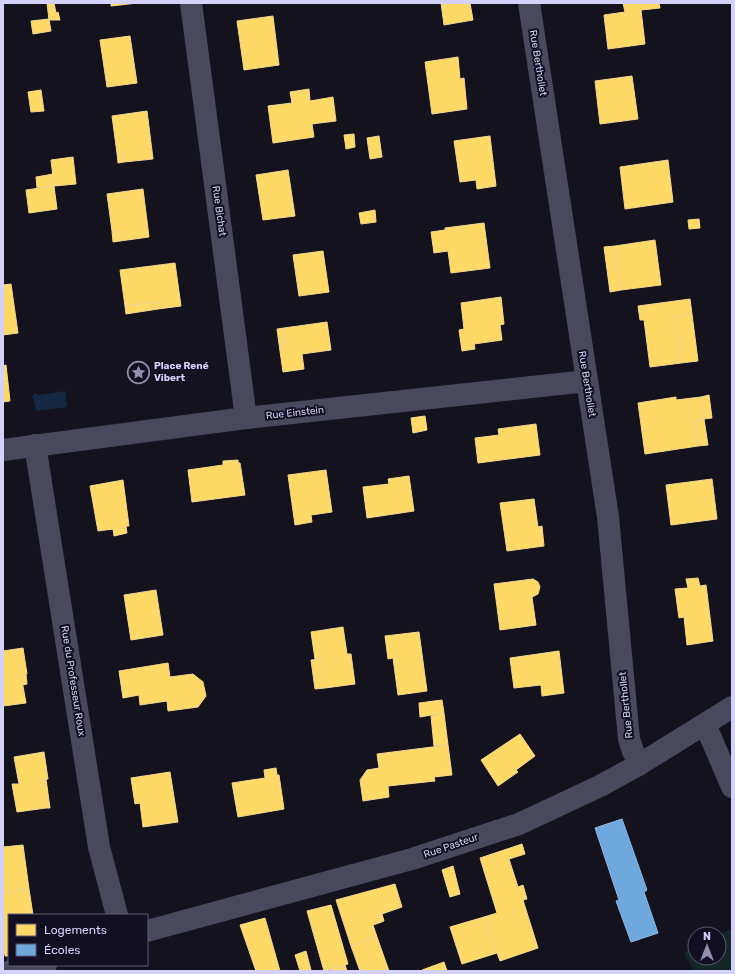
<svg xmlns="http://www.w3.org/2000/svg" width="735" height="974" font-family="Rubik,sans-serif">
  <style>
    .green { fill: #132727 }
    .water { fill: #132842 }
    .homes { fill: #ffd966; stroke: #f2d793 }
    .schools { fill: #6fa8dc; stroke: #8db5e5 }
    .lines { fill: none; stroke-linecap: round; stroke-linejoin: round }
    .minor { stroke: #49495d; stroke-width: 22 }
    .labels { text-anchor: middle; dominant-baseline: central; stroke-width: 4; stroke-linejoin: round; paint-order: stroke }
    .street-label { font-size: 10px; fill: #d4d2fb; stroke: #110f21 }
    .poi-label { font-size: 10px; font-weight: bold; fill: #d4d2fb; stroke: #110f21; text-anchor: start }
  </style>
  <rect width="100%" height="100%" fill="#14131d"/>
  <polygon class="green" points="732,928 732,971 694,971 684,953 695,948 695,958 719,958 719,935"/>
  <polygon class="water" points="65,391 67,407 36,411 34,401 32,397 35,393 39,395"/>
  <g class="homes">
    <polygon points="47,3 54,3 56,13 58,12 60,20 49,20"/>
    <polygon points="111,3 138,3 111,6"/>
    <polygon points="441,3 470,3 473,20 444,25"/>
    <polygon points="623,3 659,3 660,8 641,10 645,44 608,49 604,15 625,12"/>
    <polygon points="273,16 279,65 244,70 237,21"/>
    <polygon points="49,19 51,31 33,34 31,21"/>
    <polygon points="130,36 137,83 107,87 100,40"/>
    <polygon points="458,57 460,79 464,78 467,109 432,114 425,62"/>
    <polygon points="632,76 638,119 600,124 595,81"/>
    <polygon points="309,89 310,101 333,97 336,121 312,124 314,137 273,143 268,106 292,103 290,92"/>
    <polygon points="41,90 44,111 31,112 28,92"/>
    <polygon points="147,111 153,159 124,162 123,152 117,153 112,116"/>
    <polygon points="354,134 355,147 346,149 344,135"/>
    <polygon points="379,136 382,157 370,159 367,138"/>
    <polygon points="490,136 496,186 477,189 476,180 460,182 454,141"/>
    <polygon points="123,152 124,162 118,163 117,153"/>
    <polygon points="73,157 76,184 54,186 51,160"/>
    <polygon points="668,160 673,202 625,209 620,167"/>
    <polygon points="288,170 295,216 263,220 256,175"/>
    <polygon points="53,174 54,186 37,188 36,177"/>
    <polygon points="54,186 57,209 29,213 26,190"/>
    <polygon points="143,189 149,237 120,241 118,231 112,231 107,194"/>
    <polygon points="375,210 376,222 361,224 359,213"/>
    <polygon points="699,219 700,228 689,229 688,220"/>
    <polygon points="484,223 490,268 451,273 448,251 434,253 431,232 445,230 445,228"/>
    <polygon points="112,231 118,231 120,241 113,242"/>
    <polygon points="655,240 661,285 621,290 615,246"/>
    <polygon points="615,246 621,290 610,292 604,247"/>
    <polygon points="323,251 329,292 299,296 293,255"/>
    <polygon points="175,263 181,306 158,309 157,302 125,306 120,270"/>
    <polygon points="11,284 18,333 3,335 3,285"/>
    <polygon points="501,297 504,324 500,325 502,340 474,344 475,349 462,351 459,330 464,329 461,303"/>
    <polygon points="690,299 692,314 675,316 681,363 650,367 644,320 640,320 638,306"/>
    <polygon points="157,302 158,309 126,314 125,306"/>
    <polygon points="692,314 698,361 681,363 675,316"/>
    <polygon points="327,322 331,350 302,354 304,369 283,372 279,344 286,344 284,328"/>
    <polygon points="284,328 286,344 279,344 277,329"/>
    <polygon points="6,365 10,401 3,402 3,366"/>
    <polygon points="709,395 712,418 704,419 701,397"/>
    <polygon points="676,397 676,400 701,397 704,419 695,420 698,446 645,454 638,403"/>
    <polygon points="425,416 427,430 413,433 411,418"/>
    <polygon points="704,419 708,445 698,446 695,420"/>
    <polygon points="536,424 540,455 478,463 475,438 499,435 498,429"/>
    <polygon points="238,460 238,463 240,463 245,495 192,502 188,470 223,465 223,461"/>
    <polygon points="326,470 332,512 311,515 312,522 295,525 288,475"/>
    <polygon points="409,476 414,511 367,518 363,487 389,484 388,479"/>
    <polygon points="712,479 717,519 671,525 666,485"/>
    <polygon points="123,480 129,526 126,526 127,533 114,536 113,529 98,531 90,486"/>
    <polygon points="534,499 538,527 542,526 544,546 507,551 500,503"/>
    <polygon points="698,578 700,586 706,585 713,641 687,645 684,617 679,618 675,589 688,588 686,579"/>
    <polygon points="533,579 538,582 540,587 538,594 532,597 536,625 500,630 494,584"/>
    <polygon points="156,590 163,635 131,640 124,595"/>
    <polygon points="343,627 347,654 351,654 355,684 325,688 321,659 315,659 311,632"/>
    <polygon points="419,632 427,691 398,695 393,658 388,659 385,636"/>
    <polygon points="23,648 27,674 21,675 26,703 3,706 3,651"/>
    <polygon points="559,651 564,693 542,696 541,685 514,688 510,658"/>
    <polygon points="321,659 325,688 315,689 311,660"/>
    <polygon points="168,663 170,677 193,674 203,682 206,696 198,707 168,711 167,701 140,705 139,695 123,698 119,671"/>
    <polygon points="26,674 27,684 23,685 21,675"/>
    <polygon points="442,700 444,713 420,717 419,703"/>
    <polygon points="444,713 448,745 434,746 431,716"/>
    <polygon points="520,734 535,756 516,770 518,772 498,786 481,760"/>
    <polygon points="448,745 452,775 434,777 435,781 388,786 389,797 363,801 360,780 367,770 379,768 377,754"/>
    <polygon points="44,752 48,779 41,780 46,808 17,812 12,784 19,784 14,757"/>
    <polygon points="276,768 277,775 279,775 284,809 238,817 232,783 265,778 264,770"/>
    <polygon points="170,772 178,822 143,827 140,803 135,804 131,778"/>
    <polygon points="46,779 50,808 46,808 41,780"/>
    <polygon points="522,844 525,854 509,859 518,887 523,885 527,899 523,900 538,948 500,961 484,917 497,913 480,858"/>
    <polygon points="23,845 29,889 3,893 3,847"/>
    <polygon points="453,866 460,894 450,897 442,870"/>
    <polygon points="395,884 402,907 376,916 379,923 373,925 377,937 351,946 336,900"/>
    <polygon points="29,889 33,915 9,915 9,956 5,956 3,942 3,893"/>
    <polygon points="331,905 348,964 324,971 307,911"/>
    <polygon points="382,914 384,921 379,923 376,916"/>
    <polygon points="484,917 497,953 462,964 450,927"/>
    <polygon points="265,918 280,971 256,971 240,925"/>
    <polygon points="377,937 389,971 360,971 351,946"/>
    <polygon points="306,951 311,970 300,971 295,955"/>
    <polygon points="444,962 447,971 422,971 422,970"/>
    <polygon points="345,965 347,971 331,971 331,969"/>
  </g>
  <polygon class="schools" points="622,819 647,890 644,892 658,933 631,942 616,901 619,900 595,828"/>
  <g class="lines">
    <g class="minor">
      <polyline points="191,3 246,418"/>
      <polyline points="529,3 608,517 629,739 633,751 640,764"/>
      <polyline points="35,445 99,847 117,915"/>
      <polyline points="3,450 246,418 587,381"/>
      <polyline points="705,724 732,787"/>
      <polyline points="147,931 412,859 519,824 600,786 640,764 732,707"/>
      <polyline points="10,971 46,965"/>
    </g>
  </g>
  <defs>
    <symbol id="sight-ring" viewBox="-11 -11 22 22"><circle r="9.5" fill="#110f21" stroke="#918fad" stroke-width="1.5"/><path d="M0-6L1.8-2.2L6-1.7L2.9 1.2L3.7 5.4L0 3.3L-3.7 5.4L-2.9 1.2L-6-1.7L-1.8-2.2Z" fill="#918fad"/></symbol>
  </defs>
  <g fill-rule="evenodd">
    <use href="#sight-ring" x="126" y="360" width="25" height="25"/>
  </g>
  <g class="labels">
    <g class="street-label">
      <text transform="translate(538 63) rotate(81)">Rue Berthollet</text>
      <text transform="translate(219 211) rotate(82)">Rue Bichat</text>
      <text transform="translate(587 384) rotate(81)">Rue Berthollet</text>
      <text transform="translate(295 413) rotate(-6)">Rue Einstein</text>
      <text transform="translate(73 681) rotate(81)">Rue du Professeur Roux</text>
      <text transform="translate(626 705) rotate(-96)">Rue Berthollet</text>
      <text transform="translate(451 846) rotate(-19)">Rue Pasteur</text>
    </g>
    <g class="poi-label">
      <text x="154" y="366">Place René<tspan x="154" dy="12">Vibert</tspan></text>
    </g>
  </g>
  <rect width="735" height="974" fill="none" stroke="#d4d2fb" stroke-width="8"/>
  <rect x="8" y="914" width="140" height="52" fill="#110f21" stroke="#5f5d78"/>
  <rect x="16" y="924" width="20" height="12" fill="#ffd966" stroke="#5f5d78"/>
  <text x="44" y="934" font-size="12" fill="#d4d2fb">Logements</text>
  <rect x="16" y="944" width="20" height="12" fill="#6fa8dc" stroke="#5f5d78"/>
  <text x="44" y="954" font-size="12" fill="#d4d2fb">Écoles</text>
  <g transform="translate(707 946)"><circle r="19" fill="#110f21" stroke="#5f5d78"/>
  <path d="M0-3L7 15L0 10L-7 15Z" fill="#918fad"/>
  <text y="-6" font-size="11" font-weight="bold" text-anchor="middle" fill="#d4d2fb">N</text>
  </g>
</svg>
